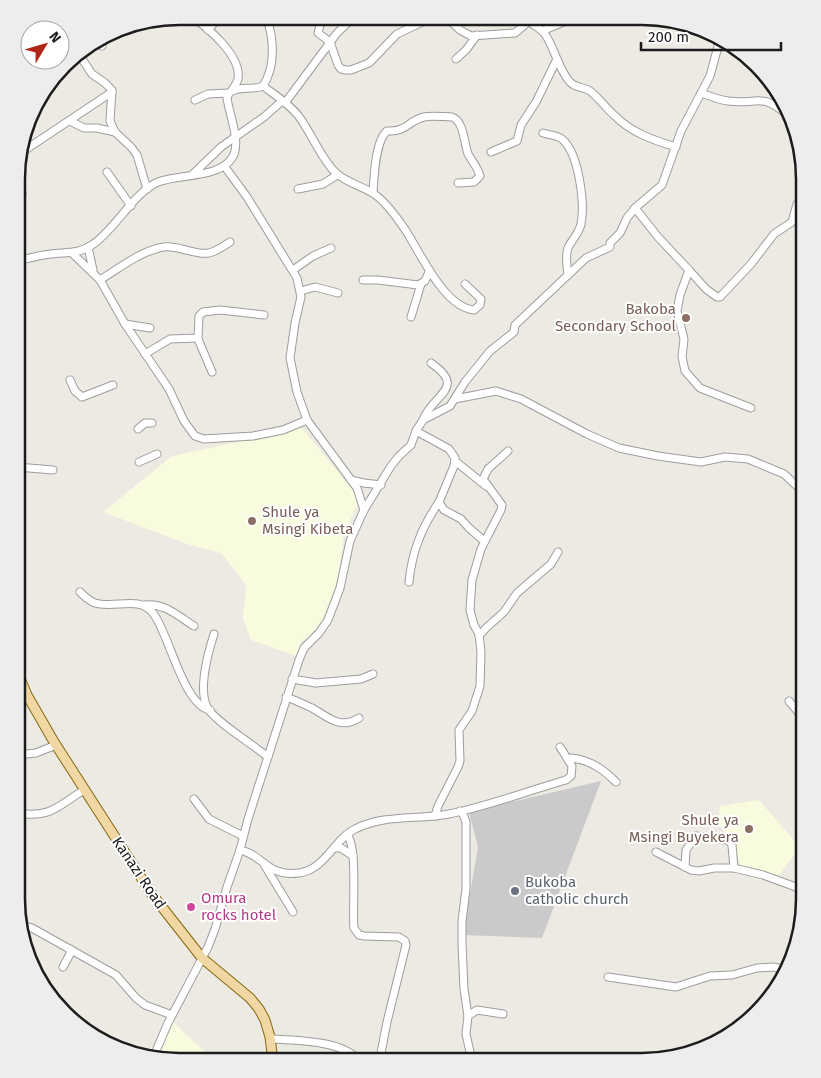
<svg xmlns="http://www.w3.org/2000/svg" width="821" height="1078" font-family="'Fira Sans',sans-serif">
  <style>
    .education { fill: #f8fbdd }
    .religious { fill: #cacaca }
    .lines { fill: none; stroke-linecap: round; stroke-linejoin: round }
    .minor-casing { stroke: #9d9d9d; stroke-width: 9 }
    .major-casing { stroke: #836910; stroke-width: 11 }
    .minor { stroke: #fff; stroke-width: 7 }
    .major { stroke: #f1d7a3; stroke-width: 9 }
    .education-dot { fill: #8d6e63; stroke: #fff; stroke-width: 2 }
    .worship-dot { fill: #6b7280; stroke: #fff; stroke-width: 2 }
    .hotel-dot { fill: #d1479c; stroke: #fff; stroke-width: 2 }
    .labels { text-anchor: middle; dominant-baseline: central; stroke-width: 4; stroke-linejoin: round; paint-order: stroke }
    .education-label { font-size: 15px; fill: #785e54; stroke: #fff; text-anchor: end }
    .street-label { font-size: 15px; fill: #1c1c1c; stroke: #fff }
    .worship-label { font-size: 15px; fill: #5b616d; stroke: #fff; text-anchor: start }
    .hotel-label { font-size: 15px; fill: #b23c85; stroke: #fff; text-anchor: start }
    .rim { fill: none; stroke: #1c1c1c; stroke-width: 2.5 }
  </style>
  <rect width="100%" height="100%" fill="#eceae2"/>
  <g class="education">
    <polygon points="302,428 360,499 344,534 338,580 322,620 309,637 301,641 297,656 251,640 243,619 246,585 221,553 187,544 103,512 172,456"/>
    <polygon points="759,800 800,847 777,878 741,868 734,844 718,824 720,806"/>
    <polygon points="173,1022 215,1061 156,1060"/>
  </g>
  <polygon class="religious" points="601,781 542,938 463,935 478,847 469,812"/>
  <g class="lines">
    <defs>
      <g id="minor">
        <path d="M191,16C208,28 242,56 238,79C237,83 234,87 232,90"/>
        <polyline points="322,17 318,33 330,42 338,65 341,69 346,70 351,70 369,63 397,34 433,17"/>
        <polyline points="446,17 460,30 471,36 515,33 528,22"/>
        <polyline points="510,17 528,22"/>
        <path d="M525,17C530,25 540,27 545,34C555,49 558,69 570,82C575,88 584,87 590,91C599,98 606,108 615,116C632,133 653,140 676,147"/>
        <polyline points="208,30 220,16"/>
        <polyline points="542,31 575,17"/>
        <polyline points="97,42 102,46"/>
        <polyline points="78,53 92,74 105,83 112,90 110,121 115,132 131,147 137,155 147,189"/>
        <polyline points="456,59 466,50 477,35"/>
        <path d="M263,86C275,95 291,105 300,118C311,133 322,160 335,172C345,182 359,185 371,192C384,199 398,219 406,231C421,254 444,307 474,310L480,305L481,299L465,284"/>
        <path d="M701,93C710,96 719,100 728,101C761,105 760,91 790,117"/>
        <polyline points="195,100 208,94 229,93"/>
        <polyline points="285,103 337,33 354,17"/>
        <polyline points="70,121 84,128 97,128 115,132"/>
        <path d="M543,133C549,135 557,135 562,139C579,153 585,204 581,224C579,234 572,239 568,248C565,256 567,266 568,275"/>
        <polyline points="491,152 517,141 521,125 536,102 557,59"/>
        <polyline points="19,154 112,92"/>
        <polyline points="225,167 247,197 297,278 301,297 295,323 290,358 297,392 307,420 357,488 364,510"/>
        <polyline points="107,172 131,206"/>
        <polyline points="192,175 221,147 264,117 282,101"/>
        <polyline points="298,189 323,184 337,175"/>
        <path d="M373,193C374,178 375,141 387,131C408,132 407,121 424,117C432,115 443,117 452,117C464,121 464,143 468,154C472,161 478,168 480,176L474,182L458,183"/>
        <polyline points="635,208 658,237 689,270 680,295 677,311 684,339 682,357 685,371 700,388 751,408"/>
        <polyline points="18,235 22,193 18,181"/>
        <polyline points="88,247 93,270"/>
        <polyline points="72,253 100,280 125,324 169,389 184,421 195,436 204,439 253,436 283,430 307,420"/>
        <path d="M17,261C29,258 40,255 51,254C66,252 79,254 92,245C115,230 134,192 158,182C180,174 219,178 232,158C242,144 229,114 227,98L229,93C239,85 252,91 263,86C276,66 274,37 266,17"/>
        <polyline points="293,270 313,256 331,248"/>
        <polyline points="689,270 706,289 717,297 720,297 751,264 774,234 792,222 797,204 805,198"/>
        <path d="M100,280C118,269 138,253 159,248C176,243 195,256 209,253C217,251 224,246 230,242"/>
        <polyline points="363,280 378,280 418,285 425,281 429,272"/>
        <polyline points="301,291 315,287 338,293"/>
        <polyline points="411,317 421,284"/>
        <polyline points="125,324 150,328"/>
        <polyline points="198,339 212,372"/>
        <polyline points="145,354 170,339 198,338 199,316 203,312 220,310 264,315"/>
        <polyline points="70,380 75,391 82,397 113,385"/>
        <polyline points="455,399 496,391 521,399 587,434 619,448 658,456 701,462 725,457 748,459 784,474 801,490"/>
        <path d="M423,420C432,394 468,389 431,363"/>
        <polyline points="138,429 145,423 152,423"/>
        <polyline points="416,431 449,449 455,458 454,466 439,502 444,510 461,519 469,528 484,541"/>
        <polyline points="455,461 486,486"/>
        <polyline points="139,462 157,454"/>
        <polyline points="17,467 53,470"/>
        <polyline points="351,480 364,483 381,485"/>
        <path d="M409,582C412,551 422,527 439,502"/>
        <path d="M80,592C84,596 89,601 95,603C115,609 139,595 153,613C169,633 183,705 210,710"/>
        <path d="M145,605C165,603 178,616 194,626"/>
        <path d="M214,634C208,653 198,688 207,707C214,721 254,745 268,757"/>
        <polyline points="479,636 486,628 504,612 517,593 551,564 558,552"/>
        <polyline points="292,679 316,683 361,679 373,674"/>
        <path d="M286,697C295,700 303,704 312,708C328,717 340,730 359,718"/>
        <polyline points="789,701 804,719"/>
        <polyline points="17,755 36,753 56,745"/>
        <path d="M568,760L571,758C590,760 603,769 616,782"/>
        <polyline points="194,799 209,819 243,836"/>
        <polyline points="460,811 463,814 466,822 466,889 462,921 462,944 464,989 468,1016"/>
        <path d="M16,813C52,818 56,807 84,790"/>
        <polyline points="435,816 438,806 458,767 460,761 459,730 472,711 480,686 481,652 479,634 474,625 470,610 472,580 481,549 501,510 502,505 483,479 488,469 508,451"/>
        <path d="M347,835C358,846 352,910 354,928L359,935L364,936L399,937L405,941L406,945L387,1022L381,1053"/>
        <polyline points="335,848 341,848 353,856"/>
        <path d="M240,850C264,855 266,877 299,873C325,870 334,839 355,829C384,814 418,820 449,814C489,806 527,791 566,780L571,776L572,766L560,747"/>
        <polyline points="656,852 691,870 699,871 714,868 734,868"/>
        <polyline points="265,866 293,912"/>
        <polyline points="685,867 686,850 696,836 727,840 730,842 732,845 734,868 763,875 804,890"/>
        <polyline points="23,926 32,928 116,975 136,998 145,1005 172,1015"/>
        <polyline points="63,967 70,954 70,949"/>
        <polyline points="608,977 676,987 710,976 732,975 757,968 773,967 784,969"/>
        <path d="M270,1037L274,1039C298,1041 343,1040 359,1061"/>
        <polyline points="153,1058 168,1023 208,947 215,929 227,887 240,850 248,819 299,660 304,648 319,633 328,620 340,588 350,541 364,510 391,466 399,456 411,445 416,431 423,420 450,406 465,382 490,351 514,332 515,325 586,258 610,247 610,243 620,233 627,218 635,208 662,185 681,131 710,76 720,39"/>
        <polyline points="472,1061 466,1034 468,1016 477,1010 503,1014"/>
      </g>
      <polyline id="major" points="17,671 27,695 54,742 151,893 202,958 250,998 259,1009 265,1020 270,1037 273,1061"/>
    </defs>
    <use href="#minor" class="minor-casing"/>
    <use href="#major" class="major-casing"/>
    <use href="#minor" class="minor"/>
    <use href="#major" class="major"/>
  </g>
  <g class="education-dot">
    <circle cx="686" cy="318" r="5"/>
    <circle cx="252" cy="521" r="5"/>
    <circle cx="749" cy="829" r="5"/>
  </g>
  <circle class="worship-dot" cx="515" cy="891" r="5"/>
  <circle class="hotel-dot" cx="191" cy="907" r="5"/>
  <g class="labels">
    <g class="education-label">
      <text x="676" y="309">Bakoba<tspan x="676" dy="17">Secondary School</tspan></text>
      <text x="262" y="512" text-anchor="start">Shule ya<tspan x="262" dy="17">Msingi Kibeta</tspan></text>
      <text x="739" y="820">Shule ya<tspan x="739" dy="17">Msingi Buyekera</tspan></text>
    </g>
    <g class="street-label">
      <text transform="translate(139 873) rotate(56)">Kanazi Road</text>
    </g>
    <g class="worship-label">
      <text x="525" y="882">Bukoba<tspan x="525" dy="17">catholic church</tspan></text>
    </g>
    <g class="hotel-label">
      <text x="201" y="898">Omura<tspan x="201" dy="17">rocks hotel</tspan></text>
    </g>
  </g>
  <path d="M0 0H821V1078H0ZM179 25H642A154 154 0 0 1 796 179V899A154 154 0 0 1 642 1053H179A154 154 0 0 1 25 899V179A154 154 0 0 1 179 25Z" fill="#ededed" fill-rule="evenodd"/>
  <path class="rim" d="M179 25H642A154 154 0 0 1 796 179V899A154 154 0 0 1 642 1053H179A154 154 0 0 1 25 899V179A154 154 0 0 1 179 25Z"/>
  <g transform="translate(45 45) rotate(52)"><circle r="24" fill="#ffffff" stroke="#a4a4a4"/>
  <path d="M0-4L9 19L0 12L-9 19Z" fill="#b12616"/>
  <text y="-8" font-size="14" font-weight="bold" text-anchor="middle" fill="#1c1c1c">N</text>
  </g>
  <path d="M641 42v8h140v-8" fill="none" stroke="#1c1c1c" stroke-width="2.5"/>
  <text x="648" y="42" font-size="15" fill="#1c1c1c" stroke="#ffffff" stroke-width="4" paint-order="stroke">200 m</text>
</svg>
